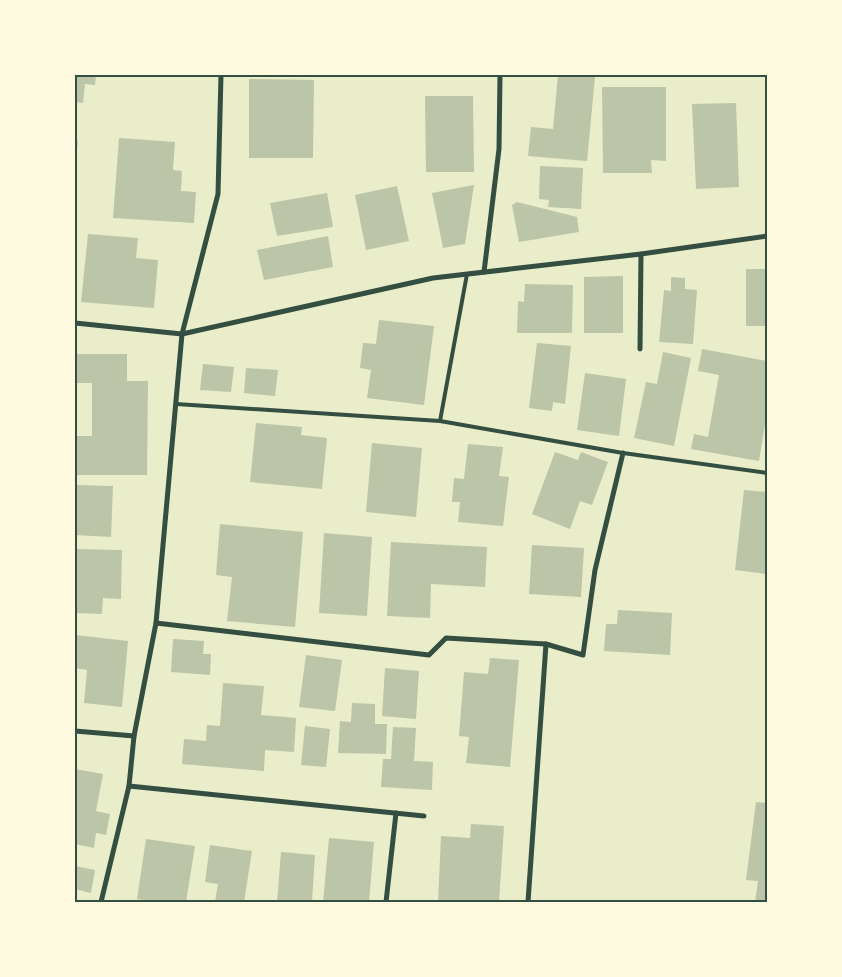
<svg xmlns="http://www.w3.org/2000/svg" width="842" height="977" font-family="'Fira Sans Condensed',sans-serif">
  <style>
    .building { fill: #bcc5a7 }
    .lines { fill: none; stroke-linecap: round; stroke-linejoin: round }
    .service { stroke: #344e41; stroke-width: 4 }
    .minor { stroke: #344e41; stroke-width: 5 }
    .neatline { fill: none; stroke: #344e41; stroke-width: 2 }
  </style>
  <rect width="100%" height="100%" fill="#e9edc9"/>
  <g class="building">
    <polygon points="75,75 96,75 95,85 85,84 83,103 75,102"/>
    <polygon points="558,75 595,77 587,161 528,156 531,127 553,129"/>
    <polygon points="249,79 314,80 313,158 249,158"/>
    <polygon points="602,87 666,87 666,161 651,160 652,173 603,173"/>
    <polygon points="425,96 473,96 474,172 426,172"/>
    <polygon points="736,103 739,187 696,189 692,104"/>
    <polygon points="119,138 175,142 173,170 182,171 181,191 196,192 194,223 113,218"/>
    <polygon points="75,141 78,141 76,158 75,158"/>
    <polygon points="540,166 583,168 581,209 548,207 549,200 539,199"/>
    <polygon points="474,185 465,244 443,248 432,193"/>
    <polygon points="397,186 409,241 366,250 355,195"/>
    <polygon points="327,193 333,227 277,236 270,203"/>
    <polygon points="517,202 577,217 579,232 519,242 512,205"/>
    <polygon points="88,234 138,238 136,258 158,260 154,308 81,302"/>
    <polygon points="328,236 333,267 264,280 257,250"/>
    <rect x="746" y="269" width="21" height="57"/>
    <polygon points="623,276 623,333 584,333 584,277"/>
    <polygon points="671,277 685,278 685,289 697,290 693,344 659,342 664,290 671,291"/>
    <polygon points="525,284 573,285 572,333 517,333 518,301 524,302"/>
    <polygon points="379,320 434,326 424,405 367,398 371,370 360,368 363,343 376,344"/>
    <polygon points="537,343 571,346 565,404 553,402 552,411 529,408"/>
    <polygon points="702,349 767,361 767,412 759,461 691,449 694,434 708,437 719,375 698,371"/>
    <polygon points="663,352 691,358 674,446 634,438 646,382 657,384"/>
    <polygon points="75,354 127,354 127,381 148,381 147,475 75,475 75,436 92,436 92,383 75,383"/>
    <polygon points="203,364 234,367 231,392 200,390"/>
    <polygon points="246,368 278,370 275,396 244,393"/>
    <polygon points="585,373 626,379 619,436 577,430"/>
    <polygon points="256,423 302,427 301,435 327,438 322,489 250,482"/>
    <polygon points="372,443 422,448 416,517 366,512"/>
    <polygon points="468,444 503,447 499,476 509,477 503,526 458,522 460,502 452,502 454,478 464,479"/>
    <polygon points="555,452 578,460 581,452 608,462 592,505 580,501 570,529 532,514"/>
    <polygon points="75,485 113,486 111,537 75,535"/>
    <polygon points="744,490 767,492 767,574 735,570"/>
    <polygon points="220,524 303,532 295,627 227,621 232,577 216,575"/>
    <polygon points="324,533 372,537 367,616 319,613"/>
    <polygon points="391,542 487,547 485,587 431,584 430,618 387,616"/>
    <polygon points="532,545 584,548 581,597 529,594"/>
    <polygon points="75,549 122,550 121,599 103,598 102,614 75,613"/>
    <polygon points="618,610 672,613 670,655 604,651 606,624 617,624"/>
    <polygon points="75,635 128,641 122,707 84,703 87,670 75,668"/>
    <polygon points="173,639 204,641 203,654 211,654 210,675 171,672"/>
    <polygon points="306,655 342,660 335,711 299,707"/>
    <polygon points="490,658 519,660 510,767 466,763 469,737 459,736 464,672 488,674"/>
    <polygon points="385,668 419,671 416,719 382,716"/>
    <polygon points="223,683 264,686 261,715 296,718 294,752 265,750 264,771 182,764 184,739 206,741 207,725 220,726"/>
    <polygon points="352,703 375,704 375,724 387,724 386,754 338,753 340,721 351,722"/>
    <polygon points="305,726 330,729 326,767 301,765"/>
    <polygon points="393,727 416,728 414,761 433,762 432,790 381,787 383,759 391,759"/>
    <polygon points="75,769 103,774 96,811 110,814 106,835 96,833 94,848 75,844"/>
    <polygon points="756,802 767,803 767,902 755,902 758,881 746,880"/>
    <polygon points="471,824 504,826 499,902 438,902 441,836 470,838"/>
    <polygon points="329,838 374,842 369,902 323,902"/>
    <polygon points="146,839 195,846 186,902 158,902 137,899"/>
    <polygon points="210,845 252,851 244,902 215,902 218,884 205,882"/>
    <polygon points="281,852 315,855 312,902 277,902"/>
    <polygon points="75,866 95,870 91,893 75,889"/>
  </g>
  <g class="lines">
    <g class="service">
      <polyline points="176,404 440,421 623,453 767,473"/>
      <polyline points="440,421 467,274"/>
    </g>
    <g class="minor">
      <polyline points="484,272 499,149 500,75"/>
      <polyline points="75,323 182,334 433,278 641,254 767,236"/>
      <polyline points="640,349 641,254"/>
      <polyline points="156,623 429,655 446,638 546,644 583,655 595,570 623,453"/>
      <polyline points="75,731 134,736"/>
      <polyline points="129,786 424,816"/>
      <polyline points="101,902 129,786 134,736 156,623 182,334 218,194 221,75"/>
      <polyline points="386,902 396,813"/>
      <polyline points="528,902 546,644"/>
    </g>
  </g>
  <rect width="842" height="977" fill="none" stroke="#fefae0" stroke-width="152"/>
  <rect x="76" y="76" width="690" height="825" class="neatline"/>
</svg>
